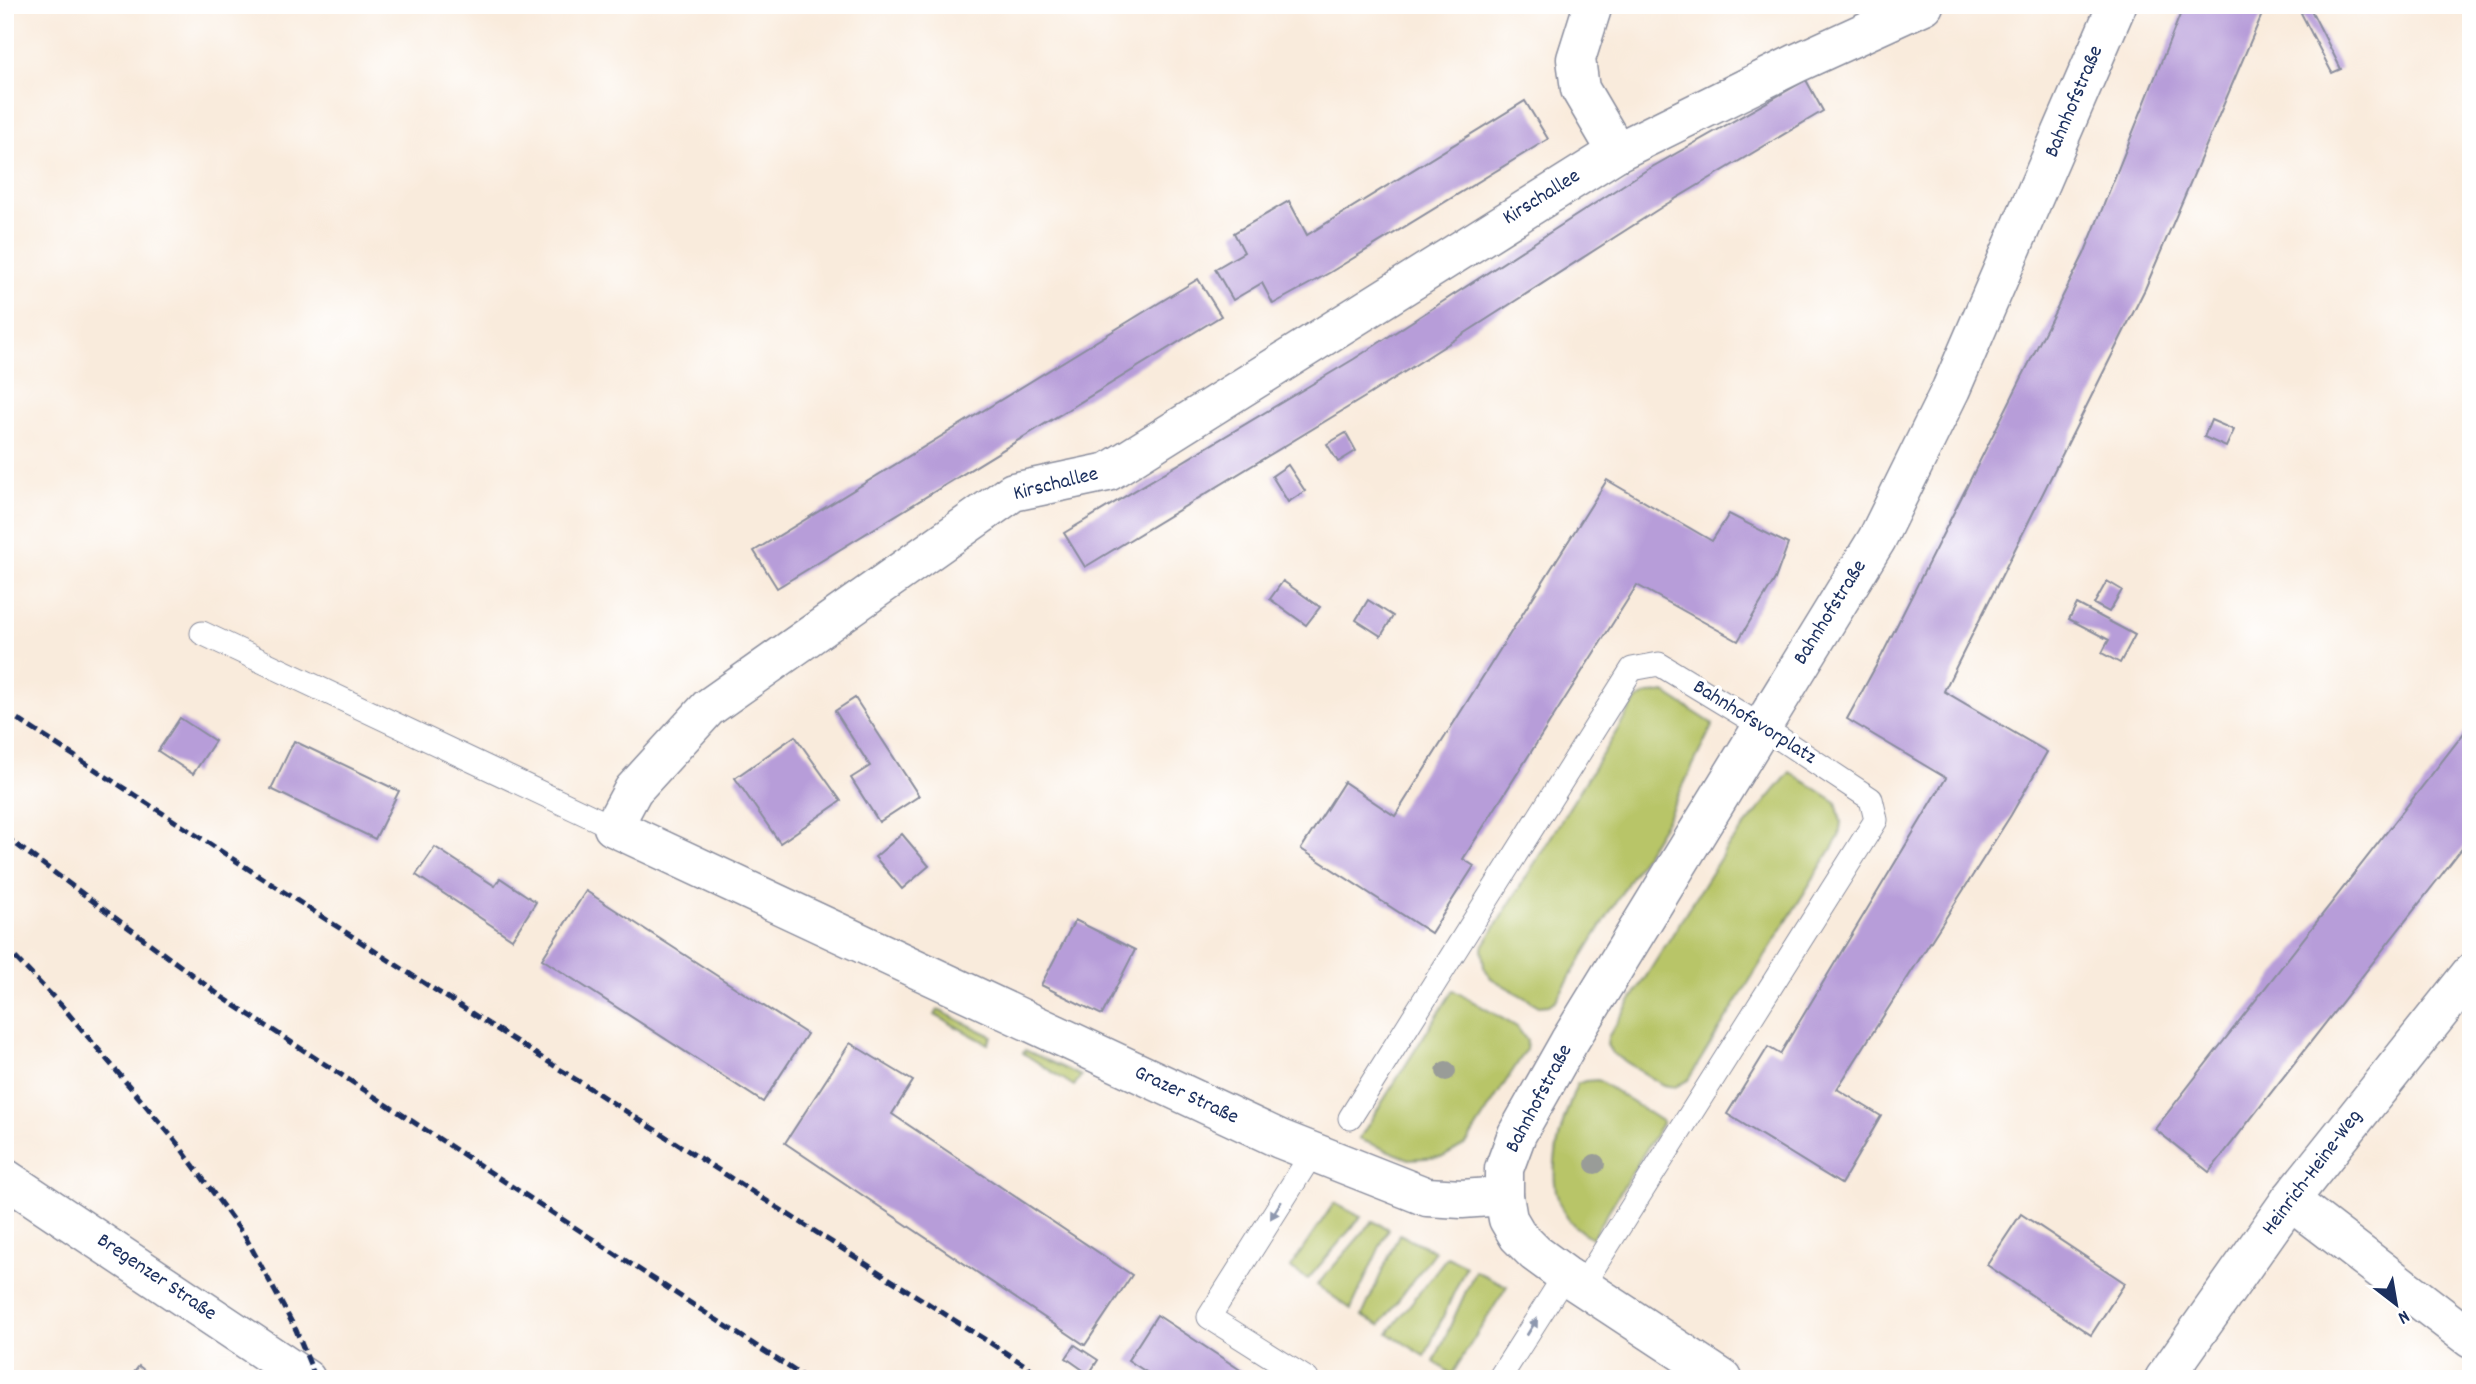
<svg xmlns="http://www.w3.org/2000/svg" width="2476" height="1384" font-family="Dekko,sans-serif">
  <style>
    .green { fill: #b8c567; stroke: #6a7a62; stroke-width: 2 }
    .building { fill: #b79dd9 }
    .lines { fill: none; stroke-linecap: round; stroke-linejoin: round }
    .lane-casing { stroke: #8a8d9d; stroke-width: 25 }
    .street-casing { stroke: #8a8d9d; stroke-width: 41 }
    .secondary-casing { stroke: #8a8d9d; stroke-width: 41 }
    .lane { stroke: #fff; stroke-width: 23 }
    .street { stroke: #fff; stroke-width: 38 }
    .secondary { stroke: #fff; stroke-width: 38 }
    .rail { stroke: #1b2f5e; stroke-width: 5; stroke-dasharray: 10 5; stroke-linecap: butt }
    .tree { fill: #999c98 }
    .oneway { fill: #8d97ae }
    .labels { text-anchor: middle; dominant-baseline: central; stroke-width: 7; stroke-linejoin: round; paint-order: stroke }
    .street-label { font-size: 21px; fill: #1b2f5e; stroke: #fff }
  </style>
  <rect width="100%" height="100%" fill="#fff"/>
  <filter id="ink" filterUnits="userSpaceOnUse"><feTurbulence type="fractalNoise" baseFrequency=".0143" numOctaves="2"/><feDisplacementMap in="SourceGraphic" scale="14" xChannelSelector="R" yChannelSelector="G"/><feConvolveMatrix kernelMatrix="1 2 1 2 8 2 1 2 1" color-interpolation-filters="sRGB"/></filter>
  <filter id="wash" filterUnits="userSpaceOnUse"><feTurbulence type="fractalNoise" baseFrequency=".00686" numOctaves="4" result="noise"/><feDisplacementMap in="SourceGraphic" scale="28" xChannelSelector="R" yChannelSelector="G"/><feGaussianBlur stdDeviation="1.57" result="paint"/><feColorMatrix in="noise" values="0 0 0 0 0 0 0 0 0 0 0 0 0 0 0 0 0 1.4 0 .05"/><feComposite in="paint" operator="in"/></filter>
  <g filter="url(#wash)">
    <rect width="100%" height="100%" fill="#f9ebdc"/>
    <g class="green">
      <polygon points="1665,693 1713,724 1668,817 1556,1000 1549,1005 1539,1006 1491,978 1484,967 1482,948 1636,700 1648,694"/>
      <polygon points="1790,772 1836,802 1841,822 1839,837 1688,1080 1675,1087 1663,1085 1612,1053 1607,1045 1608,1037 1726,849"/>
      <polygon points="1453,990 1517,1027 1527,1041 1526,1050 1466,1144 1443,1157 1409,1159 1359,1139"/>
      <polygon points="938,1010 992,1036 988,1044 935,1015"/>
      <polygon points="1025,1050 1081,1076 1074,1086 1023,1053"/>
      <path d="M1598,1080L1663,1122L1592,1238C1532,1208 1557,1133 1577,1084L1585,1081Z"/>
      <polygon points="1334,1203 1361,1217 1308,1279 1290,1268"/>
      <polygon points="1373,1221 1388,1229 1351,1309 1317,1285"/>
      <polygon points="1399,1234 1435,1251 1380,1325 1362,1316"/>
      <polygon points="1447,1257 1466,1266 1425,1356 1388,1333"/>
      <polygon points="1475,1271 1507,1286 1452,1374 1434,1362"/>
    </g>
    <g id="blocks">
      <g class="building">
        <polygon points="2184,5 2266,5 2145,289 1944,691 2047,752 2011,815 1837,1089 1881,1116 1841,1184 1727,1114 1768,1047 1780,1054 1946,778 1847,719 1882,655 2084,254"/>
        <polygon points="2310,8 2341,69 2332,73 2301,13"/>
        <polygon points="1806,80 1823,111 1665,205 1370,394 1085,567 1064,533 1354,359 1645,171"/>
        <polygon points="1525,101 1548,139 1329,273 1273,304 1262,283 1233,300 1215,269 1244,252 1234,233 1289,201 1307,235"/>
        <polygon points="1198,279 1221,316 777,588 754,551"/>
        <polygon points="2211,420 2234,430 2226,447 2204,437"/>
        <polygon points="1346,433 1356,451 1338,462 1327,444"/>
        <polygon points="1288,465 1305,491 1288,502 1272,476"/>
        <polygon points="1607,480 1712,541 1729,514 1788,544 1775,579 1738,641 1637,585 1463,859 1474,866 1431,933 1301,849 1344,782 1395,816"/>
        <polygon points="1283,581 1320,607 1306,625 1270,599"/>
        <polygon points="2107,581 2122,590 2109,612 2094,604"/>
        <polygon points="1368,600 1393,616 1381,636 1356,620"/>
        <polygon points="2077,604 2135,635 2120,663 2102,653 2109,640 2069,619"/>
        <polygon points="855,698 919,796 879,822 851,778 870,766 835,711"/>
        <polygon points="180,718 215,741 193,774 158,751"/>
        <polygon points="2471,724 2471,837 2209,1172 2155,1129"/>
        <polygon points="795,736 841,801 780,843 735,778"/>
        <polygon points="294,741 399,791 375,839 271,789"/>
        <polygon points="902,834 929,866 902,889 875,857"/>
        <polygon points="435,847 495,886 500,878 536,902 512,939 416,875"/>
        <polygon points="586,891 807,1034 763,1102 542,959"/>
        <polygon points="1075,920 1135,950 1102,1015 1041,985"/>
        <polygon points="850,1043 913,1081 892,1114 1132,1275 1085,1345 785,1143"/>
        <polygon points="2021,1214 2125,1283 2091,1335 1987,1265"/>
        <polygon points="1157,1315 1254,1379 1157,1379 1128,1360"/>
        <polygon points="1075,1345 1098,1360 1089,1374 1066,1358"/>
        <polygon points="139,1366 155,1379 129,1379"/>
      </g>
    </g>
  </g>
  <g filter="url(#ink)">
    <use href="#blocks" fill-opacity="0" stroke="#8a8d9d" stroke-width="2"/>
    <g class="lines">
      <defs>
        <g id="lane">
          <polyline points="202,633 613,827"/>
          <polyline points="1350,1118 1632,669 1659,664 1761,726 1871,799 1876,820 1582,1286"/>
          <polyline points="1307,1379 1209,1317 1313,1152"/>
          <polyline points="1499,1379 1565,1275"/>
        </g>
        <g id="street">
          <polyline points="1593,5 1576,59 1580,89 1617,152"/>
          <polyline points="5,1178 306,1379"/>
          <polyline points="1504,1196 1462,1199 1427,1197 1280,1139 613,827 633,790 708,708 1013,492 1108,472 1617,152 1797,63 1924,5"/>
          <polyline points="2290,1200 2471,1339"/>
          <polyline points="2164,1379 2290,1200 2471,973"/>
        </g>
        <polyline id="secondary" points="1723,1379 1565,1275 1535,1253 1518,1236 1508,1219 1504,1196 1504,1169 1517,1134 1569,1042 1877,539 1951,389 2117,5"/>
      </defs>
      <use href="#lane" class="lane-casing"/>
      <use href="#street" class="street-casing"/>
      <use href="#secondary" class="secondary-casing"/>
      <use href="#lane" class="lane"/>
      <use href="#street" class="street"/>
      <use href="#secondary" class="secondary"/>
      <g class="rail">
        <polyline points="5,711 421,981 1047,1379"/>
        <polyline points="5,836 222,997 807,1379"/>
        <polyline points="5,947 62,1006 177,1143 246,1238 296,1330 316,1379"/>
      </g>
    </g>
    <g class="tree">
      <circle cx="1446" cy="1071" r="10"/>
      <circle cx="1595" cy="1164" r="10"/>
    </g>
    <defs><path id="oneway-solid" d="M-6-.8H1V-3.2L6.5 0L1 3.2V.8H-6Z" transform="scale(1.75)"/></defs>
    <g class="oneway">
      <use href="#oneway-solid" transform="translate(1276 1210) rotate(122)"/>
      <use href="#oneway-solid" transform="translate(1532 1327) rotate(-58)"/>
    </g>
  </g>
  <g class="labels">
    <g class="street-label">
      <text transform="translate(2075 102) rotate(-67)">Bahnhofstraße</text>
      <text transform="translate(1542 198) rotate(-32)">Kirschallee</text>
      <text transform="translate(1056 485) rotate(-14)">Kirschallee</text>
      <text transform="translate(1831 613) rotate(-58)">Bahnhofstraße</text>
      <text transform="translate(1754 723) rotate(32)">Bahnhofsvorplatz</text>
      <text transform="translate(1186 1096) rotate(25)">Grazer Straße</text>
      <text transform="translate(1540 1099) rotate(-62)">Bahnhofstraße</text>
      <text transform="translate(2313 1173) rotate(-53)">Heinrich-Heine-Weg</text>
      <text transform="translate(156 1278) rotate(34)">Bregenzer Straße</text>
    </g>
  </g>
  <rect width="2476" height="1384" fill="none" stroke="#fff" stroke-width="28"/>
  <g transform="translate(2396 1304) rotate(149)" stroke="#ffffff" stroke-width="5" paint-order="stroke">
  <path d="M0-5L12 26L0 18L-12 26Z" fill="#1b2f5e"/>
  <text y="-10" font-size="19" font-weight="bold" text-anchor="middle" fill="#1b2f5e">N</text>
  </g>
</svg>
